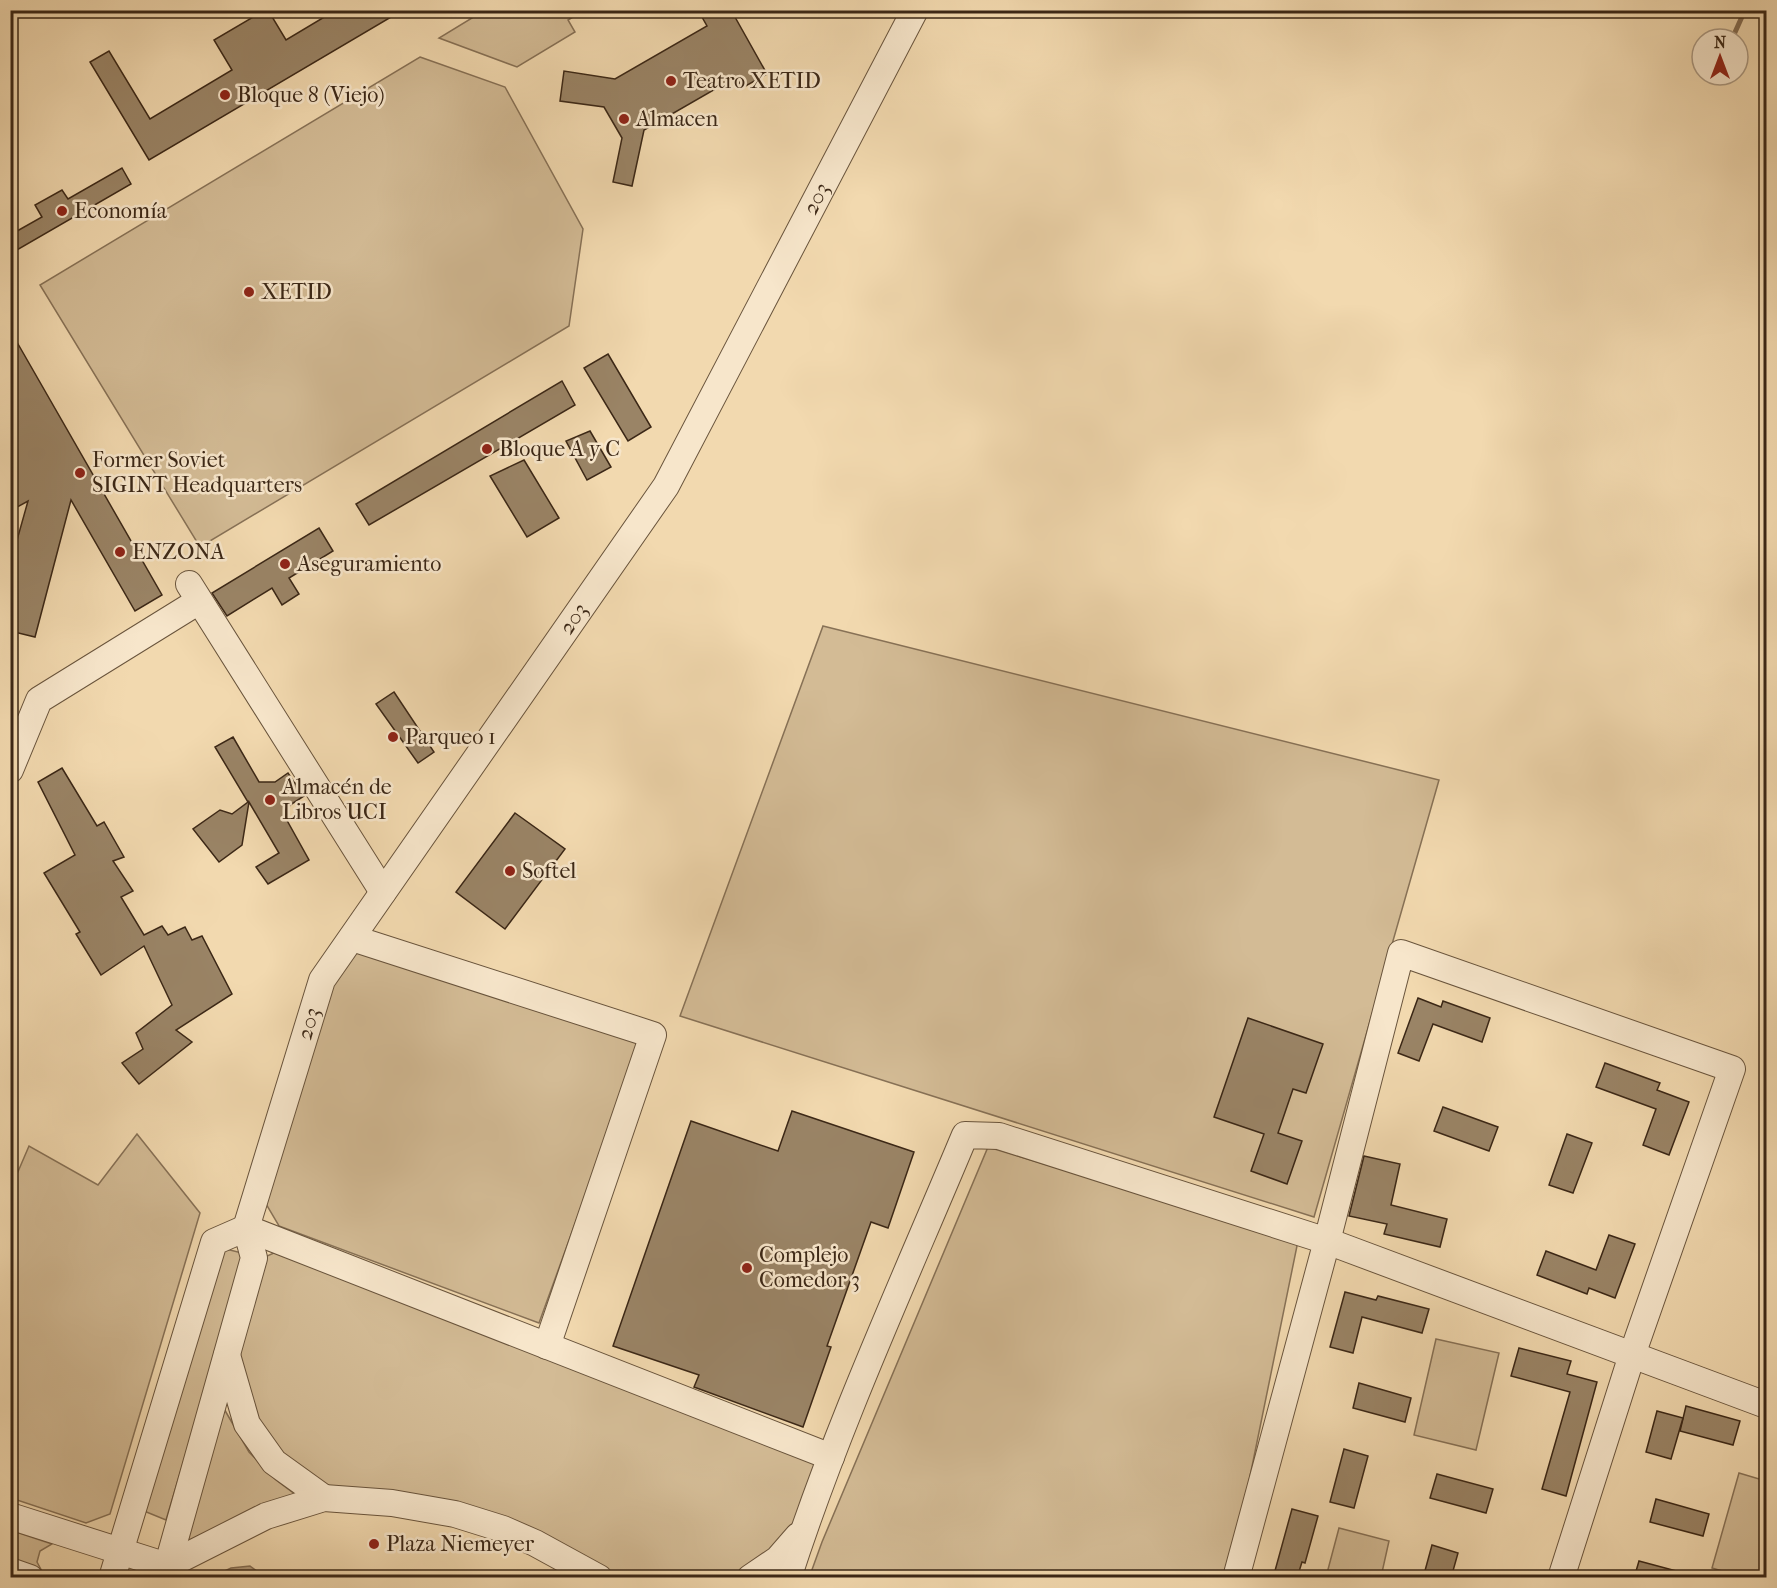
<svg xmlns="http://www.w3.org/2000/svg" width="1777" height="1588" font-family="'IM FELL French Canon',serif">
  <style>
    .green { fill: #d3bb95; stroke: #877156; stroke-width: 1.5 }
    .water { fill: #b49c7b; stroke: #846d53; stroke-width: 1.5 }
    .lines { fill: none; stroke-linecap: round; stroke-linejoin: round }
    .stream { stroke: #846d53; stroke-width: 5 }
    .building { fill: #9a8466; stroke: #3b2716; stroke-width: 1.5 }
    .minor-casing { stroke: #69543c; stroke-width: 28 }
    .minor { stroke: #f7e6cb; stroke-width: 26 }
    .poi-dot { fill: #8f2418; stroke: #f7e6cb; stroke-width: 2 }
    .labels { text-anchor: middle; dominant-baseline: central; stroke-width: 5; stroke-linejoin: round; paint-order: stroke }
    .poi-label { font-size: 22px; fill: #3b2716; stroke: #f7e6cb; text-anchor: start }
    .street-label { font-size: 22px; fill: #3b2716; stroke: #f7e6cb }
  </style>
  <rect width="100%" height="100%" fill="#f2d9af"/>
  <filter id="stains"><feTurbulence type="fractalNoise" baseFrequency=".00333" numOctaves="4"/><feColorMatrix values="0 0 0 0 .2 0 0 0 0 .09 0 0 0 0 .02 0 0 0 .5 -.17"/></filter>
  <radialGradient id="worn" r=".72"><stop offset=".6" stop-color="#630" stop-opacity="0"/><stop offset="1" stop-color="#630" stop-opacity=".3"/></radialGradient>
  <g class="green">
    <polygon points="485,10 583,10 583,11 568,20 575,32 517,67 439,38"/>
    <polygon points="420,57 505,87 583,229 569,326 200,547 40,285"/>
    <polygon points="823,626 1439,780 1314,1217 680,1016"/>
    <polygon points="360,949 641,1042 539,1323 279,1226 266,1204 328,994 347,958"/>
    <polygon points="137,1134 200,1213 110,1514 86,1523 11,1498 11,1188 29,1146 98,1185"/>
    <polygon points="988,1147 1298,1241 1247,1491 1223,1577 809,1578 822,1542"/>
    <polygon points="222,1248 246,1254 166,1520 144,1511"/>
    <polygon points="276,1252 815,1462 809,1494 789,1534 745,1573 733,1578 617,1577 598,1569 324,1487 273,1448 242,1390 240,1351 258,1280 267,1256"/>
    <polygon points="1436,1339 1499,1353 1476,1450 1414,1435"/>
    <polygon points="223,1407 249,1452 276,1480 296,1495 194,1543 184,1535"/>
    <polygon points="1739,1473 1766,1481 1766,1577 1742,1577 1712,1568"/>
    <polygon points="1339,1528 1389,1541 1381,1577 1326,1577"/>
    <polygon points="10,1530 52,1544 40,1551 37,1562 43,1573 11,1561"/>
  </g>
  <polygon class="water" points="250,1566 258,1572 259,1577 212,1577 231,1568"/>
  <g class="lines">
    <g class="stream">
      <polyline points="1732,39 1745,10"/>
      <polyline points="1715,77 1716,75"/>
    </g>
  </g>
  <g class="building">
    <polygon points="265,10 268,10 286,40 336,10 403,10 149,160 90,62 109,51 150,119 232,70 214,40"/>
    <polygon points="698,10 731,10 767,74 742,88 736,77 644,130 632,186 613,182 622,138 604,107 560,101 564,71 615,79 707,26"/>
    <polygon points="122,168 131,184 10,254 10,235 42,217 35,205 62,190 68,199"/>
    <polygon points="10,330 162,595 135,611 71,500 35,637 10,631 10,565 28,501 10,511"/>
    <polygon points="608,354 651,427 628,441 584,368"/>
    <polygon points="562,381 575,405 369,525 356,504"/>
    <polygon points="590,431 611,467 587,480 566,441"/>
    <polygon points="524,460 559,518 527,537 490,476"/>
    <polygon points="319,528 333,551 289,578 299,594 282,605 272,588 227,616 212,593"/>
    <polygon points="394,692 434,752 418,763 376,704"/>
    <polygon points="233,737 259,782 275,782 288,773 304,796 290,805 284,815 309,860 268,884 256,867 279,853 249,802 242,845 219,862 193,829 220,810 232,814 248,802 215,747"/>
    <polygon points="62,768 97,826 104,822 124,857 113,861 133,891 121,897 144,935 162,926 168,935 185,927 192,940 202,936 232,994 176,1030 192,1042 139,1084 122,1063 143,1049 136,1033 172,1005 144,946 101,975 76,934 80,932 44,873 75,855 38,782"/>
    <polygon points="515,813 565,849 505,929 456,892"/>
    <polygon points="1418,998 1441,1007 1443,1001 1490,1018 1482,1042 1433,1024 1419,1061 1398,1053"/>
    <polygon points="1248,1018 1323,1044 1306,1093 1293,1089 1278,1133 1302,1141 1287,1184 1251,1171 1264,1134 1214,1117"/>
    <polygon points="1605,1063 1660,1083 1657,1090 1689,1102 1669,1155 1643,1145 1656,1109 1596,1087"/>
    <polygon points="1443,1107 1498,1127 1489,1151 1434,1131"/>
    <polygon points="792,1111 914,1152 888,1228 871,1222 827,1346 831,1347 803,1427 694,1387 699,1375 613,1346 691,1121 778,1151"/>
    <polygon points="1567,1134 1592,1143 1573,1193 1549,1185"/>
    <polygon points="1364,1156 1400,1164 1391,1205 1447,1219 1440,1247 1384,1234 1387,1224 1349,1216"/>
    <polygon points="1609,1235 1635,1244 1615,1298 1589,1288 1587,1294 1537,1275 1546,1251 1596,1270"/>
    <polygon points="1345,1292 1376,1300 1378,1296 1429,1309 1422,1333 1362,1317 1353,1353 1330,1347"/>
    <polygon points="1519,1348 1571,1361 1567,1374 1597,1382 1566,1496 1542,1489 1570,1392 1511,1376"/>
    <polygon points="1359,1383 1411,1398 1405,1422 1353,1408"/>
    <polygon points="1686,1406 1740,1421 1733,1445 1680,1431"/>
    <polygon points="1657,1411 1683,1418 1671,1459 1646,1452"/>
    <polygon points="1344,1449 1368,1456 1354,1508 1330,1502"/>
    <polygon points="1437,1474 1493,1489 1486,1513 1430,1498"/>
    <polygon points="1656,1499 1709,1514 1703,1536 1650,1522"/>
    <polygon points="1292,1509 1318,1516 1305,1563 1302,1562 1297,1578 1273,1578"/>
    <polygon points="1432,1545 1458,1553 1451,1578 1423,1578"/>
    <polygon points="1639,1561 1684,1573 1683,1578 1634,1578"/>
  </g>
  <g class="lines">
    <defs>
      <g id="minor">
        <polyline points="189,584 383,892"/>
        <polyline points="10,770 39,700 199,601"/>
        <polyline points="352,938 653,1035 547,1346"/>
        <polyline points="227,1355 247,1424 274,1462 324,1498"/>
        <path id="s1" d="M831,1457L246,1228L322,980L666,486L915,10"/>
        <polyline points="10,1516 167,1566 266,1516 324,1498 392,1503 455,1514 503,1529 535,1543 599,1578"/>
        <polyline points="10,1571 30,1578"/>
        <polyline points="112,1578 214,1242 246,1228 254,1258 164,1578"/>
        <polyline points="750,1578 778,1559 798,1536"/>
        <path d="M788,1578C837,1426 904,1281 965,1135L999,1136L1327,1241L1766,1405"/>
        <polyline points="1236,1578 1327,1241 1401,953 1732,1069 1632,1355 1561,1578"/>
      </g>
    </defs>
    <use href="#minor" class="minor-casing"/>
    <use href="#minor" class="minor"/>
  </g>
  <g class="poi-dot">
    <circle cx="671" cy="81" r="6"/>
    <circle cx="225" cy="95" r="6"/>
    <circle cx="624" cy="119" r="6"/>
    <circle cx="62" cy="211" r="6"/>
    <circle cx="249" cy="292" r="6"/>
    <circle cx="487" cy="449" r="6"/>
    <circle cx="80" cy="473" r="6"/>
    <circle cx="120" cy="552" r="6"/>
    <circle cx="285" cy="564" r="6"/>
    <circle cx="393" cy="737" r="6"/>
    <circle cx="270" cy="800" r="6"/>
    <circle cx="510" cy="871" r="6"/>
    <circle cx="747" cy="1268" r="6"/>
    <circle cx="374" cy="1544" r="6"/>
  </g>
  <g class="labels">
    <g class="poi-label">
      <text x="683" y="81">Teatro XETID</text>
      <text x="237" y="95">Bloque 8 (Viejo)</text>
      <text x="636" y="119">Almacen</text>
      <text x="74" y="211">Economía</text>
      <text x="261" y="292">XETID</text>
      <text x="499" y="449">Bloque A y C</text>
      <text x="92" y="460">Former Soviet<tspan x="92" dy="25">SIGINT Headquarters</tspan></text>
      <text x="132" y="552">ENZONA</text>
      <text x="297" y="564">Aseguramiento</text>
      <text x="405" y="737">Parqueo 1</text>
      <text x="282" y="787">Almacén de<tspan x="282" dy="25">Libros UCI</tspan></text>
      <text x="522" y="871">Softel</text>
      <text x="759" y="1255">Complejo<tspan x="759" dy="25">Comedor 3</tspan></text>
      <text x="386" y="1544">Plaza Niemeyer</text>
    </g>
    <g class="street-label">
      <text stroke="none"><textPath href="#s1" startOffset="1814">203</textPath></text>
      <text stroke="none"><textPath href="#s1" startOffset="1328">203</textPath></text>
      <text stroke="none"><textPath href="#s1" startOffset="842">203</textPath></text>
    </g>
  </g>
  <rect width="1777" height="1588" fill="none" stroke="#f2d9af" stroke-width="36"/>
  <rect x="12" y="12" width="1753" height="1564" fill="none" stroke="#3b2716" stroke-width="3"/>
  <rect x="18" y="18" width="1741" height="1552" fill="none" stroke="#3b2716" stroke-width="1.5"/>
  <g transform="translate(1720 57)"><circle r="28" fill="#f7e6cb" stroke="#ac9a83" stroke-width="1.5"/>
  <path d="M0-4.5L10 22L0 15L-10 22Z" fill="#8f2418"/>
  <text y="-9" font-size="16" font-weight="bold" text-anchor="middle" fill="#3b2716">N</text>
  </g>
  <rect width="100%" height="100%" filter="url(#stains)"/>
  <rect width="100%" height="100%" fill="url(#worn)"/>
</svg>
